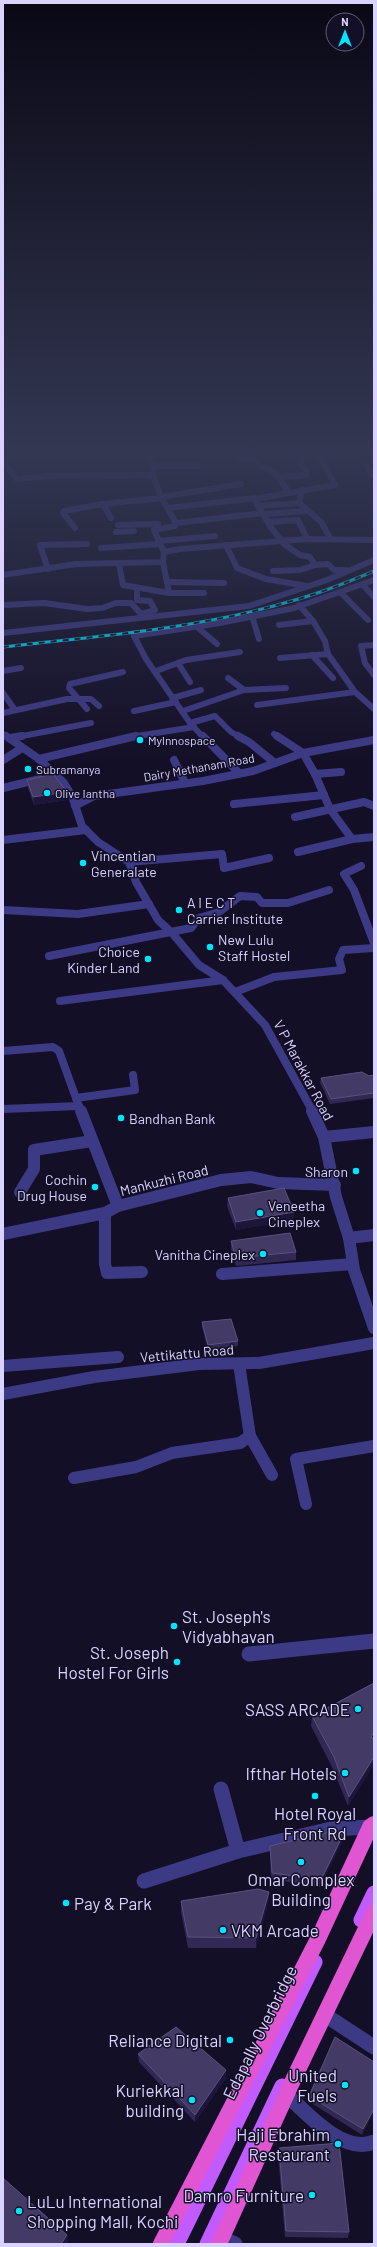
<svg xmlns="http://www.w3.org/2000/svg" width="377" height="2247" font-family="Barlow,sans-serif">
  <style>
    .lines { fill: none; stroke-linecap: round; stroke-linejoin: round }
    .minor-far3 { stroke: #3d3a85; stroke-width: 6 }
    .minor-far2 { stroke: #3d3a85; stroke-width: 8 }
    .minor-far1 { stroke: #3d3a85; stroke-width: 12 }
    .minor { stroke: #3d3a85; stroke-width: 15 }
    .tertiary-far2 { stroke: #3d3a85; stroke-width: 6 }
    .tertiary-far1 { stroke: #3d3a85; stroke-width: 8 }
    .tertiary { stroke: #3d3a85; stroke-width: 12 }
    .primary { stroke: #c25bff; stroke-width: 15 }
    .trunk { stroke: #e055d1; stroke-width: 16 }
    .rail-casing { stroke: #00e5ff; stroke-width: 3 }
    .rail { stroke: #130f26; stroke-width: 2; stroke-dasharray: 6; stroke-linecap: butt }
    .wall { fill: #312854 }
    .shaded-wall { fill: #1d163a }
    .building { fill: #433a66; stroke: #5a527e }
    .poi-dot { fill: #00e5ff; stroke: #130f26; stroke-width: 1.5 }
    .labels { text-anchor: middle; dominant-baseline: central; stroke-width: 3; stroke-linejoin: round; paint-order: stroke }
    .far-poi-label { font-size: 12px; fill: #d9d4ff; stroke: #130f26; text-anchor: start }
    .far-street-label { font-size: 12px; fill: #d9d4ff; stroke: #130f26 }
    .poi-label { font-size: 14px; fill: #d9d4ff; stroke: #130f26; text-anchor: start }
    .street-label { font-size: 14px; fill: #d9d4ff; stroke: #130f26 }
    .near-poi-label { font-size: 17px; fill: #d9d4ff; stroke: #130f26; text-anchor: end }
    .near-street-label { font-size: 17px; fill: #d9d4ff; stroke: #130f26 }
  </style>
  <rect width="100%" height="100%" fill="#130f26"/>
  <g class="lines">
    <g class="minor-far3">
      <polyline points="26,449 29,454 104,449"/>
      <polyline points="145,449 153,466 153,475 161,497 176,523 175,526 154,530 164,552"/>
      <polyline points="235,449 238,457 254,460 260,466 273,471 289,492"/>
      <polyline points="316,449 335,485 254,499 270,526 284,544 300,555 310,557 315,565 328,564 334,570 346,570"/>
      <polyline points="3,462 17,479 50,476 153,475"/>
      <polyline points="153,466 198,466"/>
      <polyline points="367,466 371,474 374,474"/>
      <polyline points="278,477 306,475 306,469 301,465 302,452 294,449"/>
      <polyline points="161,497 241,484"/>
      <polyline points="299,503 321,522 330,538"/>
      <polyline points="258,506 299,503 302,490"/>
      <polyline points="168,508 255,498"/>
      <polyline points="264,514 307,511"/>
      <polyline points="111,518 103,504 162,498"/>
      <polyline points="269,522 298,520 307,539"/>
      <polyline points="176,523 263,513"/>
      <polyline points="118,525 158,524 159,529"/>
      <polyline points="75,528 63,513 64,511 103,504"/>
      <polyline points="116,532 134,531"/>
      <polyline points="158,541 215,536"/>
      <polyline points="226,545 237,568 266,579 307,586"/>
      <polyline points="101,548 160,544"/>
      <polyline points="163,562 169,593 204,593"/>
      <polyline points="119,564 123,585 169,593"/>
      <polyline points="48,569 40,545 87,544"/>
      <polyline points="273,571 300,570 315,565"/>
      <polyline points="3,575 76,564 163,562 164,552 180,549 307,539 374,540"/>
      <polyline points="167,582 224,583"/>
      <polyline points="363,585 374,597"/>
      <polyline points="341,593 368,620"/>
      <polyline points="3,605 44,603 87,609 102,608 116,603 131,603 141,614 155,610 150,601 137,600 137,588"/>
      <polyline points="299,605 313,621 325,641 328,654 355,692 374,709"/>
      <polyline points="252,616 259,639"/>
      <polyline points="279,625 313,621"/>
      <polyline points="196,626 217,644"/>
      <polyline points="3,633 249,606 327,580 374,560"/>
      <polyline points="374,645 361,646 365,663 374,675"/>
      <polyline points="312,655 333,678"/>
      <polyline points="280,658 328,654"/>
      <polyline points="178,663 190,682"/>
      <polyline points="3,671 21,668"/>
      <polyline points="156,671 186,660 240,652"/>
      <polyline points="228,678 244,690"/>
      <polyline points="3,693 15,710"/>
      <polyline points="172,698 201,690"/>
      <polyline points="257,705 355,692"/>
      <polyline points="87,709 69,688 70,684 123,672"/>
      <polyline points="134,711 176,702"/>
      <polyline points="183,711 244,690 286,688"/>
      <polyline points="3,713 67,699 91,699 99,706"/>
      <polyline points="190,723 203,737"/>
      <polyline points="274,734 278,737"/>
      <polyline points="17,737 91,723"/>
      <polyline points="131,737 194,727"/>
      <polyline points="240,737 231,732 215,716 190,723 146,659 134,636 220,623 294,608 374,580"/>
    </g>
    <g class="minor-far2">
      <polyline points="203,736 239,773"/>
      <polyline points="238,736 249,742 275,763"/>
      <polyline points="277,736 303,753 315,774 330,809 352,839"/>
      <polyline points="10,738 22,736"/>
      <polyline points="39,759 136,736"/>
      <polyline points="3,760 22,748"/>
      <polyline points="174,760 185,783"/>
      <polyline points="315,774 341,772"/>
      <polyline points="3,788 40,779"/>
      <polyline points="234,804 324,795"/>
      <polyline points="75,806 94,796 203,781 253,771 303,753 374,740"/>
      <polyline points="295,817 364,802 374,806"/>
      <polyline points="3,840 86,830"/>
      <polyline points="298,852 352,839 374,837"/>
      <polyline points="129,862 222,854 224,868 269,858"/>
      <polyline points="361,866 344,874 354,890 374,943"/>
      <polyline points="49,956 191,928 199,918 219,912 240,896 257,897 262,903 288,903 329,890"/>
      <polyline points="235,992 274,977 342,970 339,959 343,950 374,948"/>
      <polyline points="60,1001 223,980"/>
      <polyline points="3,1051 53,1047 59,1051 81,1112"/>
      <polyline points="76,1098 135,1090 133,1075"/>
      <polyline points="3,1109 79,1106"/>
    </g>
    <g class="minor-far1">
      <polyline points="81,1111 118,1206"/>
      <polyline points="324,1137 374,1132"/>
      <polyline points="20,1192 34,1169 34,1150 92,1141"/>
      <polyline points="105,1213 105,1264 107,1273 142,1272"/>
      <polyline points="3,1234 105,1213 118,1206 221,1180 251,1177 278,1183 335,1185"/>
      <polyline points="349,1238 374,1235"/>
      <polyline points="222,1274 353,1264"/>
      <polyline points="239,1364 250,1436 272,1475"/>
      <polyline points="3,1366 118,1357"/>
      <polyline points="3,1394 94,1377 199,1364 259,1363 374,1343"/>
      <polyline points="74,1478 136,1467 172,1453 240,1443 250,1436"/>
      <polyline points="306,1504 296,1459 374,1446"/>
    </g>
    <g class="minor">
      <polyline points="249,1654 374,1641"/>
      <polyline points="221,1789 238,1851 331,1829 370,1827"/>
      <polyline points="144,1881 238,1851"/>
      <polyline points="325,2015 374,2047"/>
      <path d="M287,2095C307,2114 344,2155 374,2142"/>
      <polyline points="221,2238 235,2244"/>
    </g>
    <polyline class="tertiary-far2" points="3,734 7,737"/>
    <g class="tertiary-far1">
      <polyline points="6,736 39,759 64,783 72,796 82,826 98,842 129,862 136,882 158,920 172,933 199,965 223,980 265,1025 313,1112"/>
      <polyline points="3,910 78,914 149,904"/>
    </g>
    <polyline class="tertiary" points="312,1111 324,1137 336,1197 349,1238 354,1270 374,1328"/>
    <g class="primary">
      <polyline points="361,1920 374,1893"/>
      <polyline points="177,2244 315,1962"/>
      <polyline points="207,2244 282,2086"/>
    </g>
    <g class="trunk">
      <polyline points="161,2244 318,1939 370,1827 374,1824"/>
      <polyline points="219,2244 294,2078 374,1912"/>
    </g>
    <defs>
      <path id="rail" d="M3,647C98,636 196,629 288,602C318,594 346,583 374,571"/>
    </defs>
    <use href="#rail" class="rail-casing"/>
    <use href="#rail" class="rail"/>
  </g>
  <g class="wall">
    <polygon points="27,780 67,800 34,805 28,788"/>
    <polygon points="374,1075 374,1098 330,1104 320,1083 321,1078"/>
    <polygon points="228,1198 294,1212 293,1220 236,1230 227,1206"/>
    <polygon points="231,1241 296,1252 296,1260 236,1266 231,1249"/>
    <polygon points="202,1322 238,1341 238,1346 208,1350 202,1327"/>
    <polygon points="374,1683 374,1764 348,1806 332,1767 311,1726 312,1716"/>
    <polygon points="344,1837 320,1887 271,1879 270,1853 270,1846"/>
    <polygon points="269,1892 268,1903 256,1948 188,1948 181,1912 181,1901"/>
    <polygon points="138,2054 226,2078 195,2122 139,2062"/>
    <polygon points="309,2096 374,2111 362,2135 308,2101"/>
    <polygon points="279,2148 349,2232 348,2238 285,2237 278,2154"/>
  </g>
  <g class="shaded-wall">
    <polygon points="67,792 67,800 34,805 33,797"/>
    <polygon points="294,1212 293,1220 236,1230 236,1222"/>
    <polygon points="374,1732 374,1739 371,1737"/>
    <polygon points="374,1757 374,1764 348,1806 349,1797"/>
    <polygon points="345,1831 344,1837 320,1887 321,1880"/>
    <polygon points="269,1892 268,1903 256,1948 256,1938"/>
    <polygon points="226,2070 226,2078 195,2122 195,2115"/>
    <polygon points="374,2109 374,2111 362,2135 363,2129"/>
    <polygon points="67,2235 69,2241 66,2244 61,2244"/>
  </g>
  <g class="building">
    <polygon points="53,774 67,792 33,797 27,780"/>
    <polygon points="362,1072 369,1076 374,1075 374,1093 331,1099 321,1078"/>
    <polygon points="284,1188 294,1212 236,1222 228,1198"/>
    <polygon points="290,1233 296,1252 236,1258 231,1241"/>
    <polygon points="231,1319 238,1341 208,1345 202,1322"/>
    <polygon points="374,1683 374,1732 371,1737 374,1739 374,1757 349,1797 334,1757 312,1716"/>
    <polygon points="333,1831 345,1831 321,1880 272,1873 270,1846"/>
    <polygon points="258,1889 269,1892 256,1938 188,1937 181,1901"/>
    <polygon points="176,2027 226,2070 195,2115 138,2054"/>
    <polygon points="335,2037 374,2062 374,2109 363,2129 309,2096"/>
    <polygon points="339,2143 349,2232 286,2231 279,2148"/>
    <polygon points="3,2178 67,2235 61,2244 3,2244"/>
  </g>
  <linearGradient id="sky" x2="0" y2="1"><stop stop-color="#0a0815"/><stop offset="0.59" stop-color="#333752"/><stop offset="1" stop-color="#333752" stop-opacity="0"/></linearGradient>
  <rect width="377" height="764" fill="url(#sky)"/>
  <g class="poi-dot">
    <circle cx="140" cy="740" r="4"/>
    <circle cx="28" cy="769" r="4"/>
    <circle cx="47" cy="793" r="4"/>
    <circle cx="83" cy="863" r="4"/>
    <circle cx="179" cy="910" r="4"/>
    <circle cx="210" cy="947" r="4"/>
    <circle cx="148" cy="959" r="4"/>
    <circle cx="121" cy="1118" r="4"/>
    <circle cx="356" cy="1171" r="4"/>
    <circle cx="95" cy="1187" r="4"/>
    <circle cx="260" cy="1213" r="4"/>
    <circle cx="263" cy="1254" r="4"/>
    <circle cx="174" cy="1626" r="4"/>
    <circle cx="177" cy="1662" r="4"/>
    <circle cx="358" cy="1709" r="4"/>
    <circle cx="345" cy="1773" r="4"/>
    <circle cx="315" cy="1796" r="4"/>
    <circle cx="301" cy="1862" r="4"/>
    <circle cx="66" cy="1903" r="4"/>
    <circle cx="223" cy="1930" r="4"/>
    <circle cx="230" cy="2040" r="4"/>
    <circle cx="345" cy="2085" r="4"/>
    <circle cx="192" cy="2100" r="4"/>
    <circle cx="338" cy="2144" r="4"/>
    <circle cx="312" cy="2195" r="4"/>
    <circle cx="19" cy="2211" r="4"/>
  </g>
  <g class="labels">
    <g class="far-poi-label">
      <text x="148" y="740">Mylnnospace</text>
      <text x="36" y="769">Subramanya</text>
      <text x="55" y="793">Olive Iantha</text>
    </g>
    <g class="far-street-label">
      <text transform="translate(199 767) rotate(-10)">Dairy Methanam Road</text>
    </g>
    <g class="poi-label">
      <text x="91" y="855">Vincentian<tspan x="91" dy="16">Generalate</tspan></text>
      <text x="187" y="902">A I E C T<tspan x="187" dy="16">Carrier Institute</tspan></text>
      <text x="218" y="939">New Lulu<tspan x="218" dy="16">Staff Hostel</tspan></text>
      <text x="140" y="951" text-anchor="end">Choice<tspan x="140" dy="16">Kinder Land</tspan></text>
      <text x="129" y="1118">Bandhan Bank</text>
      <text x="348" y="1171" text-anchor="end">Sharon</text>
      <text x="87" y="1179" text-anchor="end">Cochin<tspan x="87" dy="16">Drug House</tspan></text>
      <text x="268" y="1205">Veneetha<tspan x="268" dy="16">Cineplex</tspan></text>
      <text x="255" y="1254" text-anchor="end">Vanitha Cineplex</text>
    </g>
    <g class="street-label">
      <text transform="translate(304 1070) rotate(62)">V P Marakkar Road</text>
      <text transform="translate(164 1180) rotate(-14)">Mankuzhi Road</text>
      <text transform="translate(187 1353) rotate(-5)">Vettikattu Road</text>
    </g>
    <g class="near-poi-label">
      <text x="182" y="1616" text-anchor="start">St. Joseph's<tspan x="182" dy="20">Vidyabhavan</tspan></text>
      <text x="169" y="1652">St. Joseph<tspan x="169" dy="20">Hostel For Girls</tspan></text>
      <text x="350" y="1709">SASS ARCADE</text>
      <text x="337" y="1773">Ifthar Hotels</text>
      <text x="315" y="1813" text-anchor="middle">Hotel Royal<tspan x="315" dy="20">Front Rd</tspan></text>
      <text x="301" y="1879" text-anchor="middle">Omar Complex<tspan x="301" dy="20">Building</tspan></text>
      <text x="74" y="1903" text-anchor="start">Pay &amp; Park</text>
      <text x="231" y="1930" text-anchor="start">VKM Arcade</text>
      <text x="222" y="2040">Reliance Digital</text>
      <text x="337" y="2075">United<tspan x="337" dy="20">Fuels</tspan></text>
      <text x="184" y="2090">Kuriekkal<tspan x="184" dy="20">building</tspan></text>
      <text x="330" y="2134">Haji Ebrahim<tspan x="330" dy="20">Restaurant</tspan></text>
      <text x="304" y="2195">Damro Furniture</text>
      <text x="27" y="2201" text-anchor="start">LuLu International<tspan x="27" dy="20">Shopping Mall, Kochi</tspan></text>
    </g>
    <g class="near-street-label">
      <text transform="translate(259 2032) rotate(-64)">Edapally Overbridge</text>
    </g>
  </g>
  <rect width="377" height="2247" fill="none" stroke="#d9d4ff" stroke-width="8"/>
  <g transform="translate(345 32)"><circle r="19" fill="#130f26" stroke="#625e7d"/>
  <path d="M0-3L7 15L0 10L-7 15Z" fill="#00e5ff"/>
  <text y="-6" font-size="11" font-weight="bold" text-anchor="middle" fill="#d9d4ff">N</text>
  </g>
</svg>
